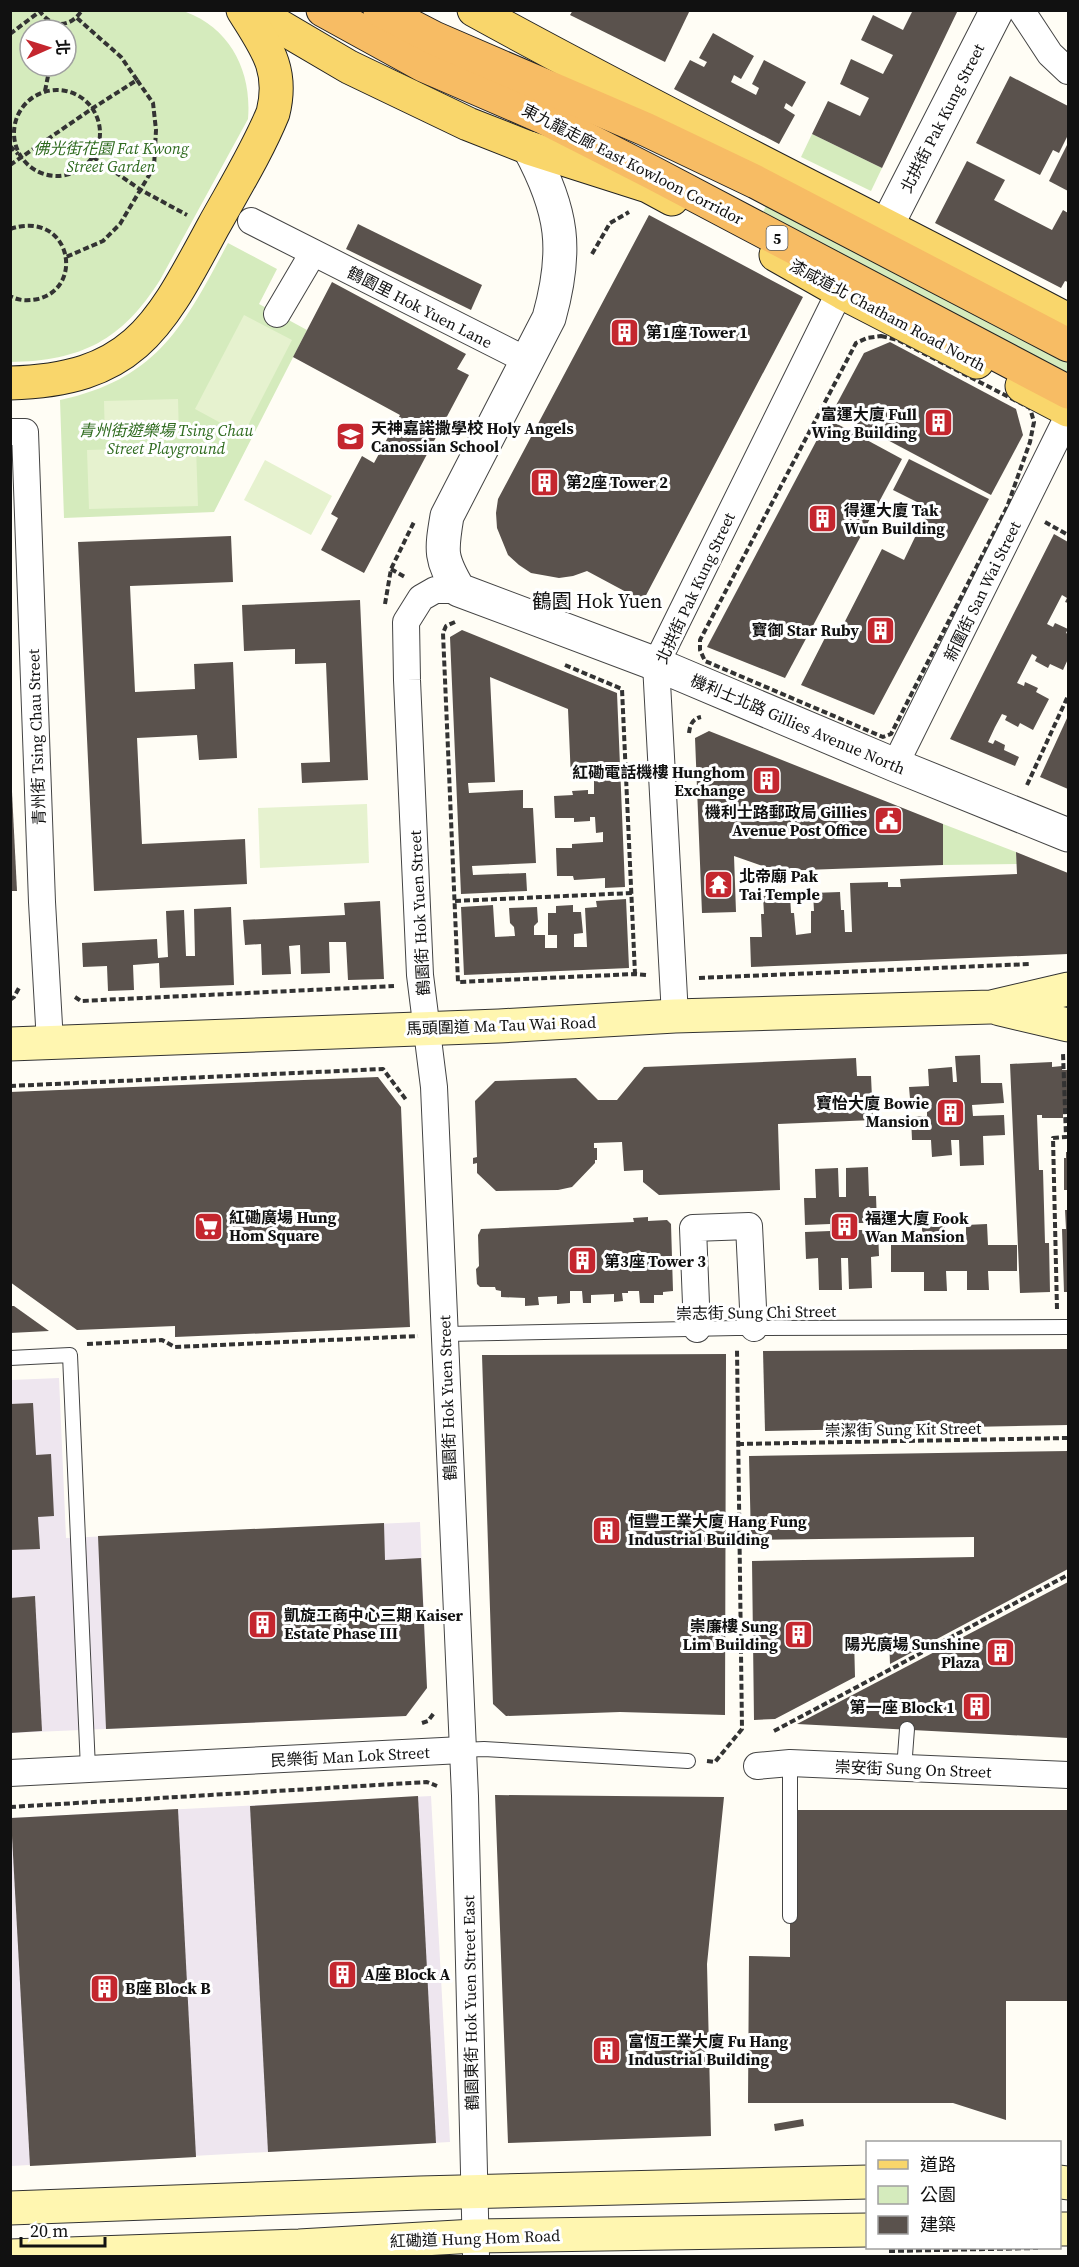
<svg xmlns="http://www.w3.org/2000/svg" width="1079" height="2267" font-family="'Source Serif 4','Noto Sans TC',serif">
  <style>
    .industrial { fill: #eee6ef }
    .green { fill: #d5ebbd; fill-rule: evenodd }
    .pitch { fill: #e6f2cf }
    .building { fill: #5a524d }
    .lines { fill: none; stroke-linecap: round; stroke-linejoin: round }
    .service-casing { stroke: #444; stroke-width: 16 }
    .minor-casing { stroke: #444; stroke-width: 28 }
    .tertiary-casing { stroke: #444; stroke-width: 35 }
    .secondary-casing { stroke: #333; stroke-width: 35 }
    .primary-casing { stroke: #222; stroke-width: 35 }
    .trunk-casing { stroke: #222; stroke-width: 35 }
    .path { stroke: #333; stroke-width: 4; stroke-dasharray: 6 3; stroke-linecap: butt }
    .service { stroke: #fff; stroke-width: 14 }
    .minor { stroke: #fff; stroke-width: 26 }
    .tertiary { stroke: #fff; stroke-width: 33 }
    .secondary { stroke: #fff6b0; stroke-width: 33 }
    .primary { stroke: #f9d66b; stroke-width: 33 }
    .trunk { stroke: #f7bc64; stroke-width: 33 }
    .labels { text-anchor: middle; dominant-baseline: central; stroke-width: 6; stroke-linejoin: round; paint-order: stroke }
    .shield { fill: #fff; stroke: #585858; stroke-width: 1.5 }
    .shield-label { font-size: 15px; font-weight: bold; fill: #111 }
    .street-label { font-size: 16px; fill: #111; stroke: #fff }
    .park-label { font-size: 16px; font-style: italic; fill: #2f6b1f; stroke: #fff }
    .poi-label { font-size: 16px; font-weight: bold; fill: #111; stroke: #fff; text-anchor: start }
    .quarter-label { font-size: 20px; fill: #111; stroke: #fff }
  </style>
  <rect width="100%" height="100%" fill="#fffdf5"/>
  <g class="industrial">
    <polygon points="59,1378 66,1538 420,1522 427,1688 406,1716 11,1733 11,1380"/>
    <polygon points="431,1796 450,2142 11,2166 10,1818"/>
  </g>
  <g class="green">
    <path d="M10,11C54,10 97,10 140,10C153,10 173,7 186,12C231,29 252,72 248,119L160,280C122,340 82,361 10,362ZM30,30H66V66H30Z"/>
    <polygon points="812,134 882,168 871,191 801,157"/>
    <polygon points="773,192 1068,348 1068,378 761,216"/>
    <path d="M228,243L277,269L259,304L307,330L214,512L64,518L60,400C158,379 184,325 228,243Z"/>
    <polygon points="943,824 1016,852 1017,864 943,865"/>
  </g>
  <g class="pitch">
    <polygon points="244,315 292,340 243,435 195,409"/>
    <polygon points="178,399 179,437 105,440 104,401"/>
    <polygon points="196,447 198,506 89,509 87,450"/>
    <polygon points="265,460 332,496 311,535 244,500"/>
    <polygon points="367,804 369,863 260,868 258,808"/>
  </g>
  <g class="building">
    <polygon points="573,10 690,10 665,62 570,15"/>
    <polygon points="913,10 958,10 882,168 812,134 828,101 860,116 869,98 840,84 851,59 883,74 893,55 861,40 873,15 903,30"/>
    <polygon points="713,33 754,56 741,79 734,75 731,82 756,95 759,88 752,84 764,60 806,82 792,107 786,103 784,108 795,115 779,144 674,89 690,60 704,67 707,62 699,58"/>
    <polygon points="1010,76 1068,106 1068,135 1059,153 1053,150 1040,175 976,143"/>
    <polygon points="1068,143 1068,191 1049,181"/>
    <polygon points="967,161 1005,180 994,200 1052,230 1063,210 1068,213 1068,282 1065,281 1061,288 935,223"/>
    <polygon points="649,215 803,297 643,601 587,571 573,576 559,578 531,573 519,565 508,555 497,528 496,513 498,499"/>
    <polygon points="358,224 482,285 471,310 346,249"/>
    <polygon points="332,282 466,354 457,369 469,375 364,573 321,550 338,518 331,514 362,456 374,463 400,415 293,357"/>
    <polygon points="890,342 1016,409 1023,435 991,495 833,411 864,353"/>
    <polygon points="828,419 902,459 785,678 707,647"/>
    <polygon points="909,459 989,499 874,715 801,685 830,628 839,633 882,549 904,560 929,508 893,490"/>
    <polygon points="1054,534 1068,542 1068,603 1065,602 1067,598 1062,595 1047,624 1053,627 1055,623 1068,629 1066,633 1068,634 1068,659 1063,670 1050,664 1048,668 1035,661 1037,657 1032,654 1017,683 1024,686 1025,682 1038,688 1036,692 1049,699 1033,730 1020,723 1018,727 1005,720 1007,716 1002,714 995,727 988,742 993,744 995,740 1005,745 1004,750 1019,757 1015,766 950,739"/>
    <polygon points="231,536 233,582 130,586 135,692 195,689 194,664 233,662 237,758 199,760 197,735 137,738 142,844 245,839 247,884 94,891 78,542"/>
    <polygon points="360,600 368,780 302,783 301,763 330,762 326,663 295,664 295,649 244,651 242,605"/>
    <polygon points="462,630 617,693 625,887 605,888 605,878 574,880 573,876 557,876 556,848 572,848 572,844 603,842 603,832 596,833 595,817 590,817 590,821 574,822 574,818 555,818 554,796 573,795 572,791 588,790 588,794 594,794 594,778 571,779 568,709 490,677 495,782 468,783 469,793 523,790 523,808 533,808 536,863 472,866 473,875 526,873 527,891 461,894 450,637"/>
    <polygon points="1068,716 1068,789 1040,777"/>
    <polygon points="709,731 943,824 943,865 777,871 734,856 736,912 702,913 695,738"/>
    <polygon points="10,792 12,792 17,891 10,891"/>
    <polygon points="1016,852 1068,873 1068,954 751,967 750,937 762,937 761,914 764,914 763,896 790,895 791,913 794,913 796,935 811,933 811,911 814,911 813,893 840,892 841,910 844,910 845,932 852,932 850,883 888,882 888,887 901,887 900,879 1017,874"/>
    <polygon points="626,899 629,968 464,975 461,907 493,905 495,937 515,936 514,927 510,923 509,908 537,907 538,922 534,926 534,935 545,935 545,948 557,948 557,935 548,935 548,913 556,913 556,906 573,905 573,912 581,912 583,933 574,934 574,947 587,947 585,908 597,907 596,901"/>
    <polygon points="380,901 384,979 348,980 346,942 329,942 330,973 301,974 300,945 289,946 291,974 262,975 261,944 245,945 243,920 345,915 344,903"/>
    <polygon points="231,907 234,985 160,988 159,963 133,965 134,990 108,991 107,966 83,967 82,943 157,939 158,958 168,957 166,911 184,910 186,956 195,956 194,909"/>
    <polygon points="980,1055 981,1083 1002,1083 1004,1103 972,1105 973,1116 1004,1115 1005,1135 983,1136 984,1165 960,1166 959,1140 951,1140 952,1155 932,1157 931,1140 912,1140 911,1117 927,1116 927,1109 911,1110 909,1087 929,1086 928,1069 952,1067 953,1082 957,1082 955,1056"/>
    <polygon points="856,1058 857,1076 871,1076 873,1120 778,1124 780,1190 659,1195 643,1182 643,1170 624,1171 622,1142 594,1143 594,1148 597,1148 597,1160 595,1160 595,1163 572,1187 558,1190 496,1191 477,1173 477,1163 473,1164 473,1158 477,1157 475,1101 495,1081 576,1078 598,1100 617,1100 644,1067"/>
    <polygon points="1052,1062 1052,1067 1062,1066 1062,1070 1068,1070 1068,1114 1063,1114 1063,1118 1042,1118 1042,1115 1037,1115 1039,1170 1043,1170 1045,1243 1049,1243 1050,1292 1020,1293 1010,1064"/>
    <polygon points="378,1077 401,1107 410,1327 175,1337 175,1326 77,1330 10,1282 10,1092"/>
    <polygon points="1066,1152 1068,1152 1068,1190 1064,1190 1064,1158 1066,1158"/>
    <polygon points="868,1167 869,1196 876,1196 877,1223 857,1223 857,1230 878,1230 879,1256 871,1257 872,1288 849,1289 848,1258 841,1258 842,1290 819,1290 818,1258 806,1259 805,1232 830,1231 830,1224 805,1225 804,1198 816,1198 815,1169 838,1168 839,1197 846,1197 846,1168"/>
    <polygon points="1065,1210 1068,1210 1068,1292 1064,1292 1062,1229 1066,1229"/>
    <polygon points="648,1217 648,1221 667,1220 671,1224 673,1291 663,1292 663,1295 654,1295 654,1303 640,1303 639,1291 628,1291 628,1293 622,1293 623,1301 614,1302 614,1294 591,1295 591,1303 583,1303 582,1291 570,1291 570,1303 557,1304 557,1296 538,1297 539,1305 525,1306 525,1298 501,1297 501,1291 496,1290 495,1287 480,1287 477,1284 476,1269 479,1266 478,1235 481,1229 634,1222 633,1218"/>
    <polygon points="987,1224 988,1245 1017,1245 1017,1271 988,1271 989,1290 967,1290 967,1271 946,1271 947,1291 924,1291 924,1272 891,1272 891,1245 922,1245 922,1225 945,1225 945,1244 966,1244 966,1225"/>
    <polygon points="10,1306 14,1306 49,1331 10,1333"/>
    <polygon points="1068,1349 1068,1425 765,1431 763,1351"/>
    <polygon points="726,1354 725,1715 620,1712 506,1716 493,1704 482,1355"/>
    <polygon points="33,1403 36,1455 51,1454 54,1516 38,1517 40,1549 10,1550 10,1404"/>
    <polygon points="1068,1451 1068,1569 890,1664 889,1637 854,1638 855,1677 775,1719 754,1720 752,1561 974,1557 974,1537 751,1540 749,1456"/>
    <polygon points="384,1523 385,1560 421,1558 427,1688 406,1716 106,1729 98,1536"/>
    <polygon points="1068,1582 1068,1738 797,1724"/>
    <polygon points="35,1596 42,1731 10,1733 10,1598"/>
    <polygon points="495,1795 724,1797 707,1964 711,2136 508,2143"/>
    <polygon points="418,1796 436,2143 268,2152 250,1806"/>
    <polygon points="178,1809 196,2157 30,2166 11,1818"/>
    <polygon points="790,1810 1068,1810 1068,2001 1006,2001 1006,2120 953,2103 748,2103 749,1956 790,1957"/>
    <polygon points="803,2119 804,2126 775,2131 774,2124"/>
  </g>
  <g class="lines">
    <defs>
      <g id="service">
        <polyline points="445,1334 736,1328 1068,1327"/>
        <polyline points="10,1358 70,1355 88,1769"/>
        <polyline points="462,1750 484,1749 688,1761"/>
        <polyline points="790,1763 790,1916"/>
        <polyline points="904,1769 907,1729"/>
      </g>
      <g id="minor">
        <polyline points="1021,10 1050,54 1068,71"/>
        <polyline points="251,221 528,361"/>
        <polyline points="277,314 313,253"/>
        <polyline points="10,432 25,432 42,902 50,1043"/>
        <polyline points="459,590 435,590 421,598 406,622 407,680 420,975 434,1087 465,1796 476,2256"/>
        <polyline points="895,765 1068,416"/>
        <polyline points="675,1016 656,664 840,291"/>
        <polyline points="697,1329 693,1228 749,1226 754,1328"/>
        <polyline points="757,1766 790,1763 1068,1775"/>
        <polyline points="10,1773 462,1750"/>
      </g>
      <g id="tertiary">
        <path d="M529,148C563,211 568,250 549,318L447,516C441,552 440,558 459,590L656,664L895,765L1068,835"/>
        <polyline points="887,225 997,10"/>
      </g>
      <g id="secondary">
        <polyline points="1000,1009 1068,1025"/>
        <polyline points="10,1044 499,1026 675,1016 991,1007 1068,989"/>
        <polyline points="1060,2182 1068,2183"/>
        <polyline points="10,2208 420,2193 868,2182"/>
        <polyline points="1060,2229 1068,2229"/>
        <polyline points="10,2256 299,2246 475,2236 868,2230"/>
      </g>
      <g id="primary">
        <polyline points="252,10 349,67 468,124 529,148 648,186 672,199"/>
        <path d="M474,10C670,118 871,216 1068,320"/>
        <polyline points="776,255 843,293 977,362"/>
        <path d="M10,383C135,380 160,325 213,227C234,189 257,152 273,113C284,69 266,47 243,10"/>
        <polyline points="1022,386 1068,410"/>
      </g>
      <g id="trunk">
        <polyline points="323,10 423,65 543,117 653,173 1068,392"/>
        <polyline points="380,10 434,38 645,129 756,182 1068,345"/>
      </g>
    </defs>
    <use href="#service" class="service-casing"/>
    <use href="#minor" class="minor-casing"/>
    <use href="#tertiary" class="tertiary-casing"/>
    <use href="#secondary" class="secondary-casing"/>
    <use href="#primary" class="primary-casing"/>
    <use href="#trunk" class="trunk-casing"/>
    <g class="path">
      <path d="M39,10C51,29 71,28 82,10"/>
      <polyline points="77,18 121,57 137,80"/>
      <polyline points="10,34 39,12"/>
      <circle cx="57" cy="133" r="43"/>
      <polyline points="45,91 50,66"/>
      <polyline points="10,146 18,154"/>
      <polyline points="93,157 141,190 187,215"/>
      <polyline points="10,165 93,108 137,80 153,103 156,130 154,167 120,224 103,241 66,257"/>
      <path d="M10,229C70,209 86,287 38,299C28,301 19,301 10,296"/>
      <polyline points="592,254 610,223 629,212"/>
      <polygon points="881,336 898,340 1030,408 1034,422 1030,442 1007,507 891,734 883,737 705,661 700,650 700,640 856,343 867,338"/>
      <polyline points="1045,522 1068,535"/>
      <polyline points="391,569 405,577"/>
      <polyline points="385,604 391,569 414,522"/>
      <polyline points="455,622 446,626 443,633 458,982 635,974 647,975"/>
      <polyline points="565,665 622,689 635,974"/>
      <path d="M689,733C690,725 692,719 701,717"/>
      <polyline points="1027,785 1068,696"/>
      <polyline points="455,901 632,893"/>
      <polyline points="699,978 1031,964"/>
      <polyline points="75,997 81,1001 394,986"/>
      <polyline points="10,1000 14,997 20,986"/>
      <polyline points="10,1086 383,1069 407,1101"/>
      <polyline points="1057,1309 1053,1138 1066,1137 1063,1053"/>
      <polyline points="87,1344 162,1340 175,1347 418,1336"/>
      <polyline points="738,1444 1068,1438"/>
      <polyline points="422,1723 428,1721 434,1713"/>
      <polyline points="774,1731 1068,1575"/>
      <polyline points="707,1761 715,1762 742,1729 737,1349"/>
      <polyline points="10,1807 427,1782 437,1786"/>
      <polyline points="889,2251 1038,2248"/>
    </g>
    <use href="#service" class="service"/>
    <use href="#minor" class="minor"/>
    <use href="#tertiary" class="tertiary"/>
    <use href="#secondary" class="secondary"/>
    <use href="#primary" class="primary"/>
    <use href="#trunk" class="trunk"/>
  </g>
  <defs>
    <symbol id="building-square" viewBox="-11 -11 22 22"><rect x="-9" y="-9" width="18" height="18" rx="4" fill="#c4262e" stroke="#fff"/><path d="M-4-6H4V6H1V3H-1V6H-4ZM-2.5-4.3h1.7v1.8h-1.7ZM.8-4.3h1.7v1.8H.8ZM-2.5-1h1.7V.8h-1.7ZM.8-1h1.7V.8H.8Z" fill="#fff"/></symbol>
    <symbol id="school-square" viewBox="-11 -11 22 22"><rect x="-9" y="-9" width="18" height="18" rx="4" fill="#c4262e" stroke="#fff"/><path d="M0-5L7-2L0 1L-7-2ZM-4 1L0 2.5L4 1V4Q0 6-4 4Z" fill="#fff"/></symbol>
    <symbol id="civic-square" viewBox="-11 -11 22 22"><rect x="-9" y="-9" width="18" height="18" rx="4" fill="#c4262e" stroke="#fff"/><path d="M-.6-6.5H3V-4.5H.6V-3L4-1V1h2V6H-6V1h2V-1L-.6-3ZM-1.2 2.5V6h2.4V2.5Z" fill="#fff"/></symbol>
    <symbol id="temple-square" viewBox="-11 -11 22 22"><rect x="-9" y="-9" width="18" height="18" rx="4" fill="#c4262e" stroke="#fff"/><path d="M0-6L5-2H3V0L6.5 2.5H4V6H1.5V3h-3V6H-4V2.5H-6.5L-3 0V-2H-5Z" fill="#fff"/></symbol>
    <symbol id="supermarket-square" viewBox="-11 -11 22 22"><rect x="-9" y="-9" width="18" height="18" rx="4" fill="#c4262e" stroke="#fff"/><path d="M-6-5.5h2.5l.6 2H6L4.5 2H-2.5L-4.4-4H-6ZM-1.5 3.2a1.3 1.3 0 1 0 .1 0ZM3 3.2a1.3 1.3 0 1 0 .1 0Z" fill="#fff"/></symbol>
  </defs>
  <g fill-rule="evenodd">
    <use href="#building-square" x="608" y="316" width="33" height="33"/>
    <use href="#building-square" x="922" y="406" width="33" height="33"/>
    <use href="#school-square" x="334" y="420" width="33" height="33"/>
    <use href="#building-square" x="528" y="466" width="33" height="33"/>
    <use href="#building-square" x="806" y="502" width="33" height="33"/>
    <use href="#building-square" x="864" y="614" width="33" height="33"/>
    <use href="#building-square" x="750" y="764" width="33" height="33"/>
    <use href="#civic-square" x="872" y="804" width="33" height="33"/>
    <use href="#temple-square" x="702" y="868" width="33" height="33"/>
    <use href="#building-square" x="934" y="1096" width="33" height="33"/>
    <use href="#supermarket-square" x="192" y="1210" width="33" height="33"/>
    <use href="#building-square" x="828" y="1210" width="33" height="33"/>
    <use href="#building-square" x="566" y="1244" width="33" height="33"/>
    <use href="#building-square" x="590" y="1514" width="33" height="33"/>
    <use href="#building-square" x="246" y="1608" width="33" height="33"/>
    <use href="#building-square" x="782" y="1618" width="33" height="33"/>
    <use href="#building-square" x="984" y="1636" width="33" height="33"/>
    <use href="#building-square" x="960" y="1690" width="33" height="33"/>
    <use href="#building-square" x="326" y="1958" width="33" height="33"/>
    <use href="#building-square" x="88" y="1972" width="33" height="33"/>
    <use href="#building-square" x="590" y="2034" width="33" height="33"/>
  </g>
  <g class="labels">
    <rect class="shield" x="766.5" y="226" width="21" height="24" rx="4.5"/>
    <g class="shield-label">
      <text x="777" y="238">5</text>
    </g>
    <g class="street-label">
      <text transform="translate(942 118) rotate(-63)">北拱街 Pak Kung Street</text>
      <text transform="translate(633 164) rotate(27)">東九龍走廊 East Kowloon Corridor</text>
      <text transform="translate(420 307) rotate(27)">鶴園里 Hok Yuen Lane</text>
      <text transform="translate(888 315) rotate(28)">漆咸道北 Chatham Road North</text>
      <text transform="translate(695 588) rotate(-65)">北拱街 Pak Kung Street</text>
      <text transform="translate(982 591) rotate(-64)">新圍街 San Wai Street</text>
      <text transform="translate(798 724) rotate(23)">機利士北路 Gillies Avenue North</text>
      <text transform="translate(36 737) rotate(-92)">青州街 Tsing Chau Street</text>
      <text transform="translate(419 913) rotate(-93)">鶴園街 Hok Yuen Street</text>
      <text transform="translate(501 1025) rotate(-2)">馬頭圍道 Ma Tau Wai Road</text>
      <text transform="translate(756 1312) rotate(-1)">崇志街 Sung Chi Street</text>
      <text transform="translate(447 1398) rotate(-92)">鶴園街 Hok Yuen Street</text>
      <text transform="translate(903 1429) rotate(-1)">崇潔街 Sung Kit Street</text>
      <text transform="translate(350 1756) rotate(-3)">民樂街 Man Lok Street</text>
      <text transform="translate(913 1769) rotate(2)">崇安街 Sung On Street</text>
      <text transform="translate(470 2003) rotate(-91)">鶴園東街 Hok Yuen Street East</text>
      <text transform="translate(475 2238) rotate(-2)">紅磡道 Hung Hom Road</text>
    </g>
    <g class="park-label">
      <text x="111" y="148">佛光街花園 Fat Kwong<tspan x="111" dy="18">Street Garden</tspan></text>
      <text x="166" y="430">青州街遊樂場 Tsing Chau<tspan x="166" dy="18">Street Playground</tspan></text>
    </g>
    <g class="poi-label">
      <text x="646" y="332">第1座 Tower 1</text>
      <text x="917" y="414" text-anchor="end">富運大廈 Full<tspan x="917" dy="18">Wing Building</tspan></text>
      <text x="371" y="428">天神嘉諾撒學校 Holy Angels<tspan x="371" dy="18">Canossian School</tspan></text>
      <text x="566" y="482">第2座 Tower 2</text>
      <text x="844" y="510">得運大廈 Tak<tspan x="844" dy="18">Wun Building</tspan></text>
      <text x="859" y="630" text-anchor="end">寶御 Star Ruby</text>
      <text x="745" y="772" text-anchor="end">紅磡電話機樓 Hunghom<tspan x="745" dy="18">Exchange</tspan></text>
      <text x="867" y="812" text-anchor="end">機利士路郵政局 Gillies<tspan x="867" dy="18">Avenue Post Office</tspan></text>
      <text x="739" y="876">北帝廟 Pak<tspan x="739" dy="18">Tai Temple</tspan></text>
      <text x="929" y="1103" text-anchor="end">寶怡大廈 Bowie<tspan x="929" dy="18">Mansion</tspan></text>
      <text x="229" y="1217">紅磡廣場 Hung<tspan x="229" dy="18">Hom Square</tspan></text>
      <text x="865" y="1218">福運大廈 Fook<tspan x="865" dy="18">Wan Mansion</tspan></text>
      <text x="604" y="1261">第3座 Tower 3</text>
      <text x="628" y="1521">恒豐工業大廈 Hang Fung<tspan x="628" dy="18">Industrial Building</tspan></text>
      <text x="284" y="1615">凱旋工商中心三期 Kaiser<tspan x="284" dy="18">Estate Phase III</tspan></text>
      <text x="778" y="1626" text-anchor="end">崇廉樓 Sung<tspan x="778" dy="18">Lim Building</tspan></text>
      <text x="980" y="1644" text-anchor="end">陽光廣場 Sunshine<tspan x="980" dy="18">Plaza</tspan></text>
      <text x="955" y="1707" text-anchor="end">第一座 Block 1</text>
      <text x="364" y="1974">A座 Block A</text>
      <text x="125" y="1988">B座 Block B</text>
      <text x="628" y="2041">富恆工業大廈 Fu Hang<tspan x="628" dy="18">Industrial Building</tspan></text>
    </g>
    <g class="quarter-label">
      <text x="597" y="601">鶴園 Hok Yuen</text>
    </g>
  </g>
  <rect width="1079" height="2267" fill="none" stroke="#111111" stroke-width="24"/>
  <rect x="866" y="2141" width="195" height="108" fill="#ffffff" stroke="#a0a0a0" stroke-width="1.5"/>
  <rect x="878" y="2160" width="30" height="9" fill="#f9d66b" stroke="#a0a0a0" stroke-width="1.5"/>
  <text x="920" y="2171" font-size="18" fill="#111111">道路</text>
  <rect x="878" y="2186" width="30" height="18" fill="#d5ebbd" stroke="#a0a0a0" stroke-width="1.5"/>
  <text x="920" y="2201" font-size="18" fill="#111111">公園</text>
  <rect x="878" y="2216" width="30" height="18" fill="#5a524d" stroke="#a0a0a0" stroke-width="1.5"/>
  <text x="920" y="2231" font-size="18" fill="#111111">建築</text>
  <g transform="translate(48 48) rotate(87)"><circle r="28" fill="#ffffff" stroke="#a0a0a0" stroke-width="1.5"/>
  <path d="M0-4.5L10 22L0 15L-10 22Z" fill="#c4262e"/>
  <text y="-9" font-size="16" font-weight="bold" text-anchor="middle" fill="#111111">北</text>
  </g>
  <path d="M21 2237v9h84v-9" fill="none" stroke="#111111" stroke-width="3"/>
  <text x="30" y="2237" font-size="18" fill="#111111" stroke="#ffffff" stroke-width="4.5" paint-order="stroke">20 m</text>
</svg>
